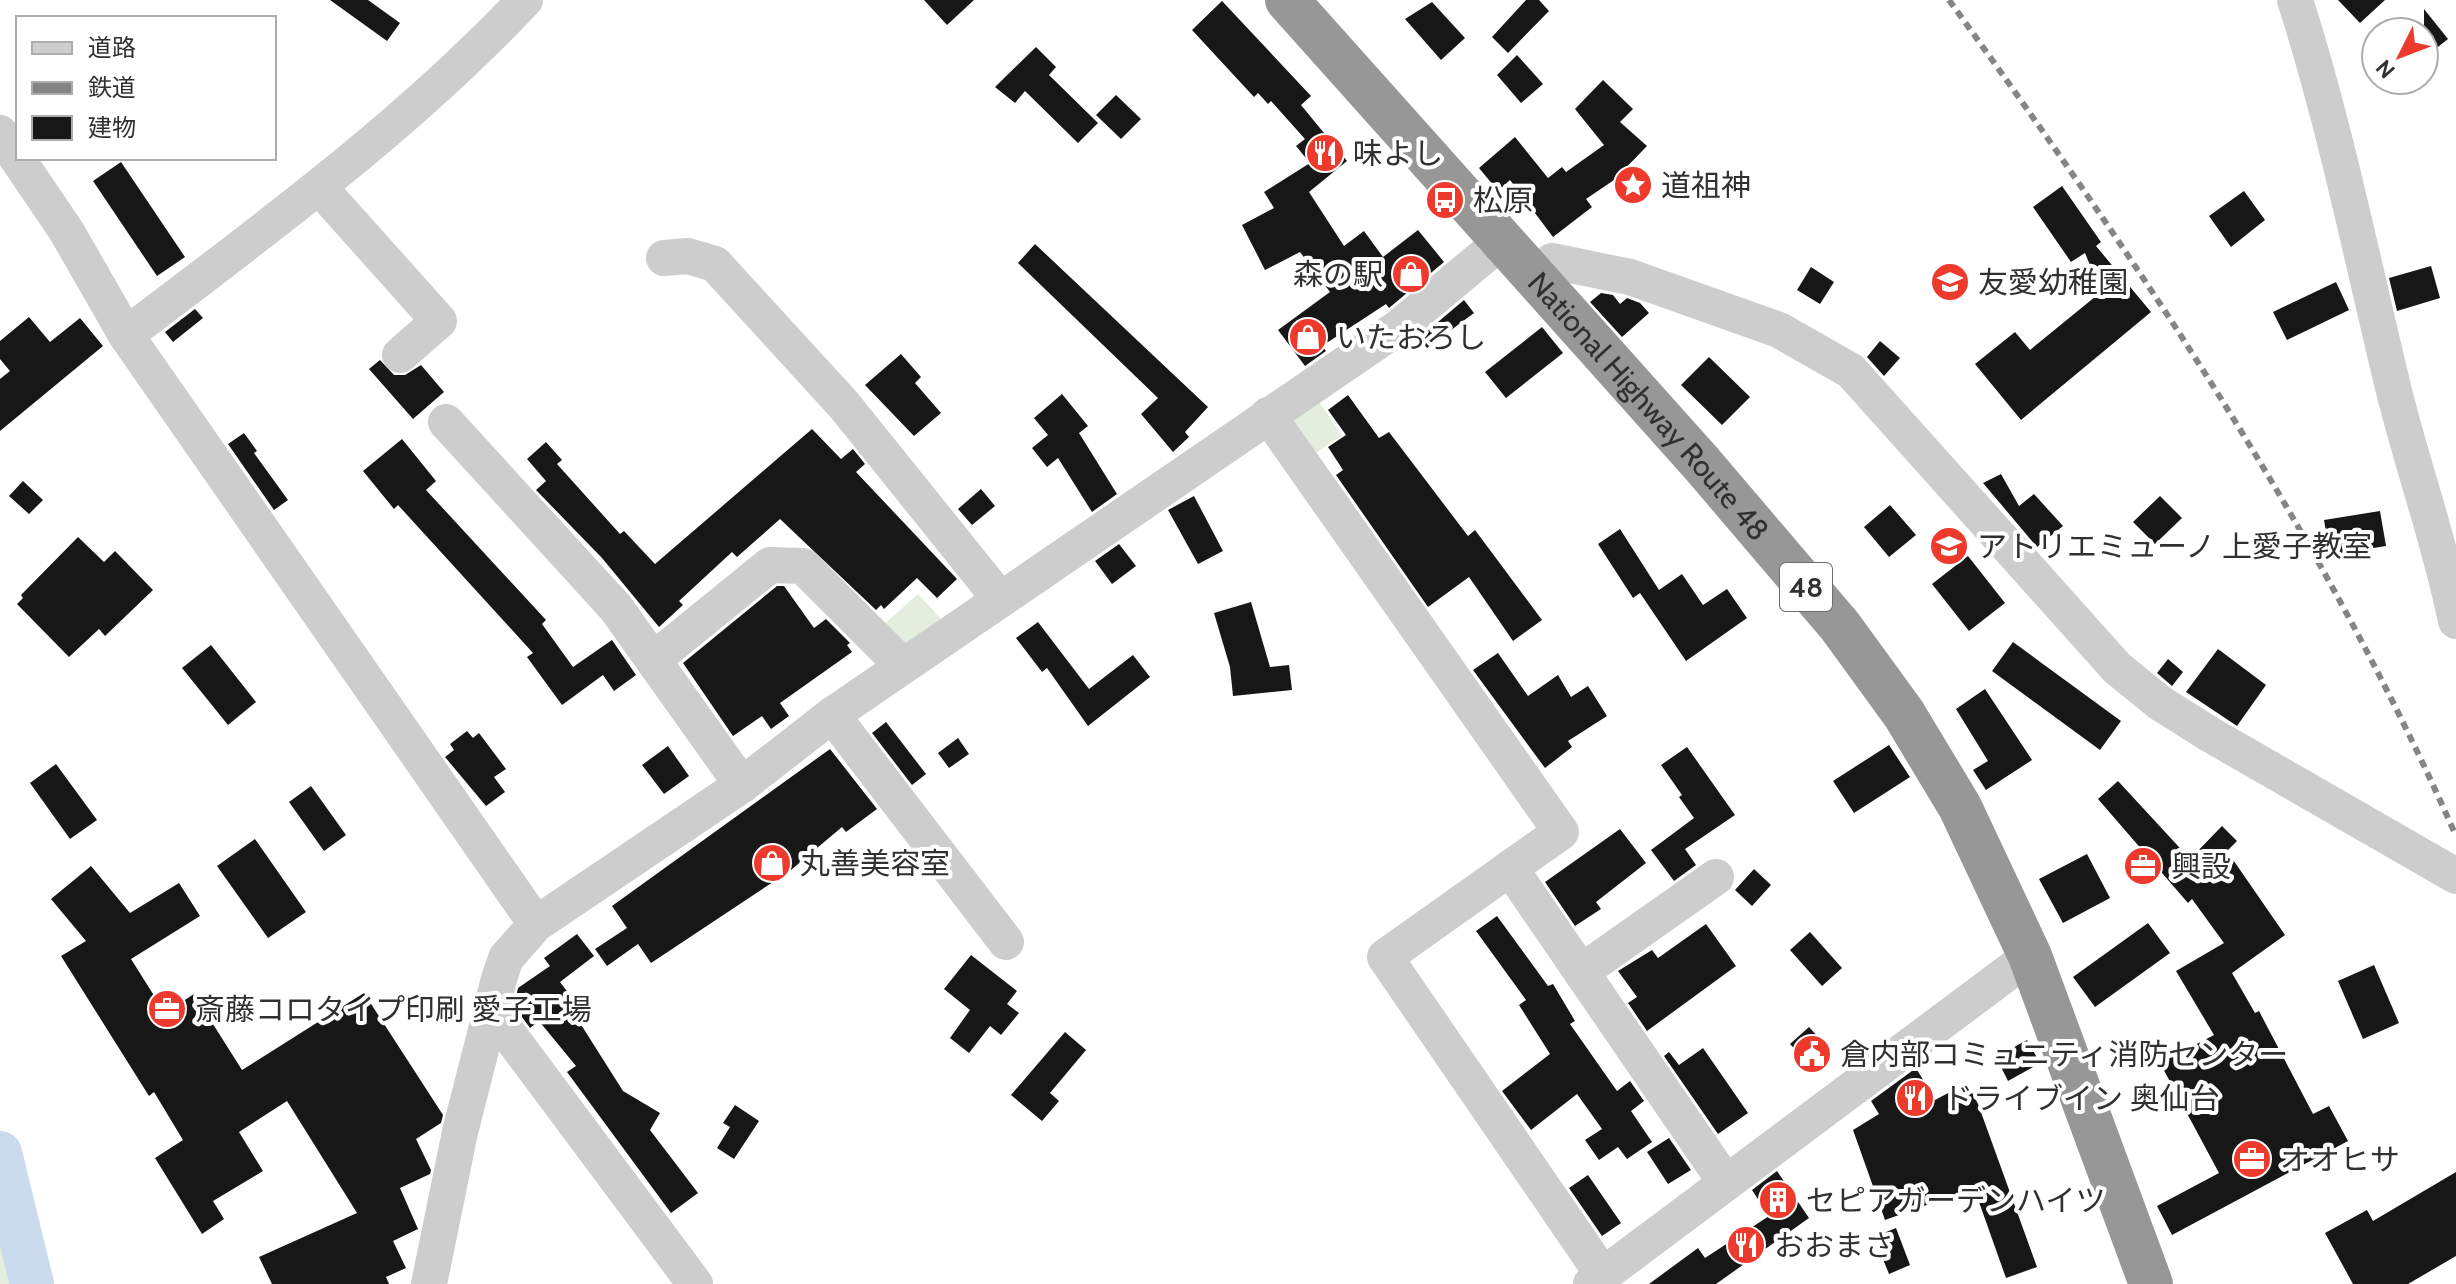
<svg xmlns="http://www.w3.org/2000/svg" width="2456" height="1284" font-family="Cabin,'Noto Sans JP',sans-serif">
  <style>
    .green { fill: #e4eede }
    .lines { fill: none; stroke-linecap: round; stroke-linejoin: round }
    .river { stroke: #cadbee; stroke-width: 44 }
    .building { fill: #171717 }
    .minor { stroke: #cdcdcd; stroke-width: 36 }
    .highway { stroke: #979797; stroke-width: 44 }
    .rail { stroke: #858585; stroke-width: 6; stroke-dasharray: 8 6; stroke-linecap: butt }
    .labels { text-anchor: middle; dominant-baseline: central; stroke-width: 8; stroke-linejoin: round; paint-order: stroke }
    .shield { fill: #fff; stroke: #6e6e6e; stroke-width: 2 }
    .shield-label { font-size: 28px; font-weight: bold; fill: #303030 }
    .poi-label { font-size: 30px; fill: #303030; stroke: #fff; text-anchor: start }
    .street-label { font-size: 30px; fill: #303030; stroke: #fff }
  </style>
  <rect width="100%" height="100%" fill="#fff"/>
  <g class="green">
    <polygon points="1315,396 1342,435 1307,459 1291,436 1292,412"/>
    <polygon points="918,594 943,621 899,647 881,627"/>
    <polygon points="0,1226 34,1284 0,1284"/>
  </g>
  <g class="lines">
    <polyline class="river" points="0,1153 32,1284"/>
  </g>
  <g class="building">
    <polygon points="330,0 368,0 400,23 387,41"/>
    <polygon points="924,0 974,0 947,25"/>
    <polygon points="1526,0 1539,0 1549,11 1508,53 1492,37"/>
    <polygon points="2338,0 2385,0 2360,23"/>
    <polygon points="1222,1 1311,96 1301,105 1347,161 1309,192 1344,246 1364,231 1383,257 1418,230 1444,262 1389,308 1386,304 1322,346 1326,351 1305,366 1278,330 1330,292 1300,252 1265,270 1242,225 1274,208 1264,192 1310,163 1296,146 1305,139 1271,101 1268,104 1258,93 1254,97 1192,30"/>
    <polygon points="1432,2 1465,38 1441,60 1405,19"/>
    <polygon points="2424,9 2448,39 2424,58"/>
    <polygon points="1036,47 1056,67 1049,75 1098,123 1078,143 1025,91 1015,103 995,87"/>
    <polygon points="1517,55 1543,84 1521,103 1497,75"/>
    <polygon points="1603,80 1633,109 1620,122 1647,146 1614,180 1586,199 1592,207 1553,237 1510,180 1498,191 1479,168 1515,137 1548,178 1562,167 1566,172 1604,145 1575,109"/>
    <polygon points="1116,95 1141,119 1121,139 1096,115"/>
    <polygon points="121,162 185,257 157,276 93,181"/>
    <polygon points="2062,186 2101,242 2096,246 2151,312 2021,420 1975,364 2015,332 2030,350 2101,292 2085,253 2071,262 2033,207"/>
    <polygon points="2244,191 2265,220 2231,247 2209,216"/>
    <polygon points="1035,244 1208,407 1185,432 1189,437 1173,452 1141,414 1158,398 1018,263"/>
    <polygon points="2431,266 2440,298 2397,311 2389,278"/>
    <polygon points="1811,267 1834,282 1820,304 1797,290"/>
    <polygon points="2336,282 2349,310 2287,340 2273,312"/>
    <polygon points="1601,293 1613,295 1620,304 1627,298 1640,303 1649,313 1622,337 1590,302"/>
    <polygon points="1464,300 1474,313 1427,348 1419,338"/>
    <polygon points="195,309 203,318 173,342 165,332"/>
    <polygon points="29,317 50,342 80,318 103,346 0,431 0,379 10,371 0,359 0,341"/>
    <polygon points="1542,327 1563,353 1506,398 1485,372"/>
    <polygon points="1880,341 1900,358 1884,376 1867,357"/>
    <polygon points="901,354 921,377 915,383 941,413 914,436 865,385"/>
    <polygon points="1709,357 1750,397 1722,425 1681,385"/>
    <polygon points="380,360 394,375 405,375 421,365 444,392 413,419 369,369"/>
    <polygon points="1062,394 1088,426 1079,433 1117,494 1092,512 1058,458 1047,467 1032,448 1048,435 1034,418"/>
    <polygon points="1348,395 1379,438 1389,432 1468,536 1475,530 1542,620 1513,641 1469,577 1428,607 1336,475 1343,470 1328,447 1346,435 1328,410"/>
    <polygon points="812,429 841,459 853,449 865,464 856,472 957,579 937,598 917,578 884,609 881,605 876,610 780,519 737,557 732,552 679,601 683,605 659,627 602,558 536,490 546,481 527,459 546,442 562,460 557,464 620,534 624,531 655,564"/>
    <polygon points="244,433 257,451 254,453 288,500 274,510 228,444"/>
    <polygon points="402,439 436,481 426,490 546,620 542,624 573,667 612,640 636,675 614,691 603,675 562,705 527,657 533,653 398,505 394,509 363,471"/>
    <polygon points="2001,474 2019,506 2034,494 2063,526 2037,547 1983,483"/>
    <polygon points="23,481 43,500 29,514 9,496"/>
    <polygon points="981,489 995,506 972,525 958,509"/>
    <polygon points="1194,496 1223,551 1198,564 1168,510"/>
    <polygon points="2160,496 2182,518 2155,544 2133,522"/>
    <polygon points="1890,505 1916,535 1889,557 1864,527"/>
    <polygon points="2380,511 2386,546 2330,555 2324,520"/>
    <polygon points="1620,529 1659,590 1682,574 1703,605 1727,589 1747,618 1686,661 1640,593 1633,598 1598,544"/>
    <polygon points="78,537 104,562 115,551 153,590 105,636 99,629 69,657 17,604 23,598 21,595"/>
    <polygon points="1119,544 1136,566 1112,584 1095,561"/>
    <polygon points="1968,556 2005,603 1969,631 1932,584"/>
    <polygon points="777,586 784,586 814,628 826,619 850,643 847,645 852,652 780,703 789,716 771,729 762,716 733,736 683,663"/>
    <polygon points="1251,602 1270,667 1289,665 1292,690 1233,696 1230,667 1214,613"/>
    <polygon points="1038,622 1089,689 1133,655 1150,677 1088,726 1047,668 1042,672 1016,638"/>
    <polygon points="2013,642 2121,721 2100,750 1992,671"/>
    <polygon points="211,645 256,702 228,725 182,668"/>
    <polygon points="2218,649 2266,685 2237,726 2186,692"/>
    <polygon points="1498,653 1528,696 1558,675 1571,697 1588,686 1607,716 1568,741 1572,747 1545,768 1473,670"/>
    <polygon points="2168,659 2183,672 2172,686 2157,673"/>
    <polygon points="1985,689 2032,760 1986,790 1973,770 1988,761 1956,709"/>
    <polygon points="886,722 926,774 912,785 872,733"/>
    <polygon points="467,731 473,738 479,733 506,769 494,777 505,792 486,806 445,757 454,750 450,744"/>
    <polygon points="958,738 969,754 949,768 938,753"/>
    <polygon points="1889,745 1910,777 1854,813 1833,781"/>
    <polygon points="668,746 689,776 664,794 642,765"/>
    <polygon points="1687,747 1735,815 1685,849 1696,865 1674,881 1651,850 1694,818 1679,797 1682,795 1661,765"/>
    <polygon points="830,749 877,809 846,832 842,827 791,870 651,963 638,944 607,966 595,949 627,928 612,906"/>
    <polygon points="56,764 97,820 70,839 30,783"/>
    <polygon points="2118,781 2190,859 2222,826 2237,841 2227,851 2285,935 2232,973 2255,1013 2259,1011 2313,1114 2329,1106 2348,1141 2172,1235 2157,1206 2219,1173 2160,1063 2214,1035 2176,971 2224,943 2192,899 2188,903 2098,799"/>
    <polygon points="311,786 346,835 324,851 289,802"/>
    <polygon points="1620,829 1646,863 1596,902 1601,909 1575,926 1545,882"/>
    <polygon points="255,839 306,912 268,938 217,866"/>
    <polygon points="2087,854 2110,898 2063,923 2039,879"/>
    <polygon points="91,866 130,913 179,883 200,916 131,959 165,1013 194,994 242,1070 364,993 443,1115 441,1123 416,1139 431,1170 430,1174 400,1188 418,1229 393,1241 406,1268 386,1277 389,1284 272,1284 259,1257 357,1213 287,1101 239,1132 263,1171 213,1201 224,1219 202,1234 155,1158 183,1140 154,1092 149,1096 61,956 86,941 51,899"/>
    <polygon points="1754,869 1771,885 1752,906 1735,890"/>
    <polygon points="1497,916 1548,986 1553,984 1575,1021 1570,1024 1617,1091 1630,1081 1644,1101 1631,1111 1652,1142 1627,1159 1618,1147 1599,1160 1585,1140 1602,1129 1577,1094 1531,1130 1502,1091 1550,1054 1519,1005 1526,1000 1476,931"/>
    <polygon points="2148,923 2170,953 2095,1007 2073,977"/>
    <polygon points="1706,924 1736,966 1647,1031 1628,1003 1637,997 1618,971 1652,950 1658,958"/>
    <polygon points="1810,932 1842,968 1822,986 1790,950"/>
    <polygon points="577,934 594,956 560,982 579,1007 573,1012 623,1091 660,1113 650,1130 698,1193 671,1213 567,1072 576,1066 539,1021 530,1028 514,1006 518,988 550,966 544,958"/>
    <polygon points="971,955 1017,991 1007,1004 1019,1013 1001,1035 990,1026 969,1053 950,1038 970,1010 944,989"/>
    <polygon points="2374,965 2399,1023 2363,1039 2338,981"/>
    <polygon points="1809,1027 1831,1051 1812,1068 1790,1044"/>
    <polygon points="1065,1032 1086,1050 1050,1093 1059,1101 1042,1121 1011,1095"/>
    <polygon points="2027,1040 2040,1063 2008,1081 1996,1057"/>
    <polygon points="1703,1048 1748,1113 1718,1134 1664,1056 1669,1052 1679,1065"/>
    <polygon points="1916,1068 1935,1100 1967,1083 1978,1104 2037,1267 2006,1278 1974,1188 1885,1220 1853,1130 1879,1114 1871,1101"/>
    <polygon points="735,1105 759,1121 734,1159 717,1148 730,1127 723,1123"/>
    <polygon points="1669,1138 1691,1170 1668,1184 1647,1152"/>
    <polygon points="1777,1171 1809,1218 1716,1284 1649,1284 1698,1248 1705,1258 1769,1216 1752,1190"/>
    <polygon points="2456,1172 2456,1256 2408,1284 2353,1284 2325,1233 2367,1210 2373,1221"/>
    <polygon points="1588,1175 1621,1223 1602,1236 1569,1188"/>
    <polygon points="1896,1228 1910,1265 1889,1274 1874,1237"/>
  </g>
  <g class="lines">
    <g class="minor">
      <path d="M2295,0C2336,128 2362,260 2394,391C2413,468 2440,542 2456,621"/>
      <polyline points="0,133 67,232 126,335 536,924"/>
      <polyline points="320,188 439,321 400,355"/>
      <polyline points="664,258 688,256 715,264 844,405 1000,599"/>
      <polyline points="1535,276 1552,261 1630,277 1779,330 1851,371 2117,668 2160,703 2211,735 2456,876"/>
      <path d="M126,335C265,229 405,127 525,0"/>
      <polyline points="1268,415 1561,832 1385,957 1603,1275"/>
      <polyline points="446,422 616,608 742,785"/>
      <polyline points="653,660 770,565 803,566 903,666"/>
      <polyline points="832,715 1006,942"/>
      <polyline points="1510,868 1726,1183"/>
      <polyline points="1581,972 1716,877"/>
      <polyline points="493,1013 695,1284"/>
      <polyline points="429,1284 460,1132 499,979 506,958 536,924 742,785 832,715 1399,327 1502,241"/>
      <polyline points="1591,1284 2030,956"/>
    </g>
    <path class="highway" id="s1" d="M1287,0L1702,464L1840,626L1904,714L1960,807L2030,956L2151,1284"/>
    <path class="rail" d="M1949,0C2140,264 2324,536 2456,836"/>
  </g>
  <defs>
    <symbol id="restaurant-disc" viewBox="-11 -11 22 22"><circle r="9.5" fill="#ed3a2d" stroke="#fff"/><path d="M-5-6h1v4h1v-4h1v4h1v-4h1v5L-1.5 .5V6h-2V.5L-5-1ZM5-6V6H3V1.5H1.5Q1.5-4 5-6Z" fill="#fff"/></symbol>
    <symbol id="sight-disc" viewBox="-11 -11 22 22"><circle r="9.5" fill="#ed3a2d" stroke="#fff"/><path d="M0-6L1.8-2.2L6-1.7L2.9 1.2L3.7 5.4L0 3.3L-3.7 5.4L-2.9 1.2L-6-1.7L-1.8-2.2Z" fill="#fff"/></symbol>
    <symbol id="bus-disc" viewBox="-11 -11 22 22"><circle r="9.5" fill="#ed3a2d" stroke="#fff"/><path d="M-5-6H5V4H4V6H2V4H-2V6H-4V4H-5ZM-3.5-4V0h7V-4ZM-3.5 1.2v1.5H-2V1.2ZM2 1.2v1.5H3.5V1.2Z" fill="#fff"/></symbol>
    <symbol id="shop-disc" viewBox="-11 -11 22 22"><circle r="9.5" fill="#ed3a2d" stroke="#fff"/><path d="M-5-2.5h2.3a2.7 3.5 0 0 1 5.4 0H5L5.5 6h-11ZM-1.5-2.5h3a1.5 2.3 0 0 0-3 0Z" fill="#fff"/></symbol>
    <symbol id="school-disc" viewBox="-11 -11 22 22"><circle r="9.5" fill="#ed3a2d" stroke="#fff"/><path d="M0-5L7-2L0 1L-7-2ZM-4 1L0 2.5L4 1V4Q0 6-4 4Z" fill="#fff"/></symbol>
    <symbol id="office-disc" viewBox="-11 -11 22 22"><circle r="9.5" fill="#ed3a2d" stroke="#fff"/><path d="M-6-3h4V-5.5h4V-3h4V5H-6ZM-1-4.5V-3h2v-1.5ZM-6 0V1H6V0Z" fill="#fff"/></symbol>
    <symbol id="civic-disc" viewBox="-11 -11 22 22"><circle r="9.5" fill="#ed3a2d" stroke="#fff"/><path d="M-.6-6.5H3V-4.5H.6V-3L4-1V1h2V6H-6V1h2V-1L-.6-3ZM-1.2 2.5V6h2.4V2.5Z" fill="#fff"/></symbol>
    <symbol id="building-disc" viewBox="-11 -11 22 22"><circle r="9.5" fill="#ed3a2d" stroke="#fff"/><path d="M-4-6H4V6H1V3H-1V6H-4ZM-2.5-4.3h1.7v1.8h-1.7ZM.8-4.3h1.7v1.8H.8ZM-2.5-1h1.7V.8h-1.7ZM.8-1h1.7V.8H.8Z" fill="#fff"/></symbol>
  </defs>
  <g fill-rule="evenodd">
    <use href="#restaurant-disc" x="1303" y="131" width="44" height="44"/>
    <use href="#sight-disc" x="1611" y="163" width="44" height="44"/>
    <use href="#bus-disc" x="1423" y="178" width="44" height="44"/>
    <use href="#shop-disc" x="1389" y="252" width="44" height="44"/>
    <use href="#school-disc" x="1928" y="260" width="44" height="44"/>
    <use href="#shop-disc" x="1286" y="315" width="44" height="44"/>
    <use href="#school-disc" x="1927" y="524" width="44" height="44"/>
    <use href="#shop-disc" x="750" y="841" width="44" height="44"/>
    <use href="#office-disc" x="2121" y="844" width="44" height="44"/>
    <use href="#office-disc" x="145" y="987" width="44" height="44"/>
    <use href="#civic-disc" x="1790" y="1032" width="44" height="44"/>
    <use href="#restaurant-disc" x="1893" y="1076" width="44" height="44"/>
    <use href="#office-disc" x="2230" y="1137" width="44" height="44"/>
    <use href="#building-disc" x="1756" y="1178" width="44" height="44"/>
    <use href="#restaurant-disc" x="1724" y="1223" width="44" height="44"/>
  </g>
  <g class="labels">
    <rect class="shield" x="1780" y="563" width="52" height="48" rx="6"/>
    <g class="shield-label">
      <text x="1806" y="587">48</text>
    </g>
    <g class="poi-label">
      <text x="1353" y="153">味よし</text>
      <text x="1661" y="185">道祖神</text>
      <text x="1473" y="200">松原</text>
      <text x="1383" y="274" text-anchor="end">森の駅</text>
      <text x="1978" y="282">友愛幼稚園</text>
      <text x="1336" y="337">いたおろし</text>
      <text x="1977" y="546">アトリエミューノ 上愛子教室</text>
      <text x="800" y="863">丸善美容室</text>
      <text x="2171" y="866">興設</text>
      <text x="195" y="1009">斎藤コロタイプ印刷 愛子工場</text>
      <text x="1840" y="1054">倉内部コミュニティ消防センター</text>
      <text x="1943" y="1098">ドライブイン 奥仙台</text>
      <text x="2280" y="1159">オオヒサ</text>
      <text x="1806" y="1200">セピアガーデンハイツ</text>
      <text x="1774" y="1245">おおまさ</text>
    </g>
    <g class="street-label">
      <text stroke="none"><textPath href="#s1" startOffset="544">National Highway Route 48</textPath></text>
    </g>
  </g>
  <rect x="16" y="16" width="260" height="144" fill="#ffffff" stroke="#acacac" stroke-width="2"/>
  <rect x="32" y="42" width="40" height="12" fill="#cdcdcd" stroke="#acacac" stroke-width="2"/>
  <text x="88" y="56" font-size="24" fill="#303030">道路</text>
  <rect x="32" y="82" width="40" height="12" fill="#858585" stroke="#acacac" stroke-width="2"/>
  <text x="88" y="96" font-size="24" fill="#303030">鉄道</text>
  <rect x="32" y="116" width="40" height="24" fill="#171717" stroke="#acacac" stroke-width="2"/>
  <text x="88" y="136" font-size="24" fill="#303030">建物</text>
  <g transform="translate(2400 56) rotate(228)"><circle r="38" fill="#ffffff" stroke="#acacac" stroke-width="2"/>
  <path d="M0-6L14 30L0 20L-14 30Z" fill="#ed3a2d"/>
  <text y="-12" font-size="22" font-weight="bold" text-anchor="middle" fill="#303030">N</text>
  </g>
</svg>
